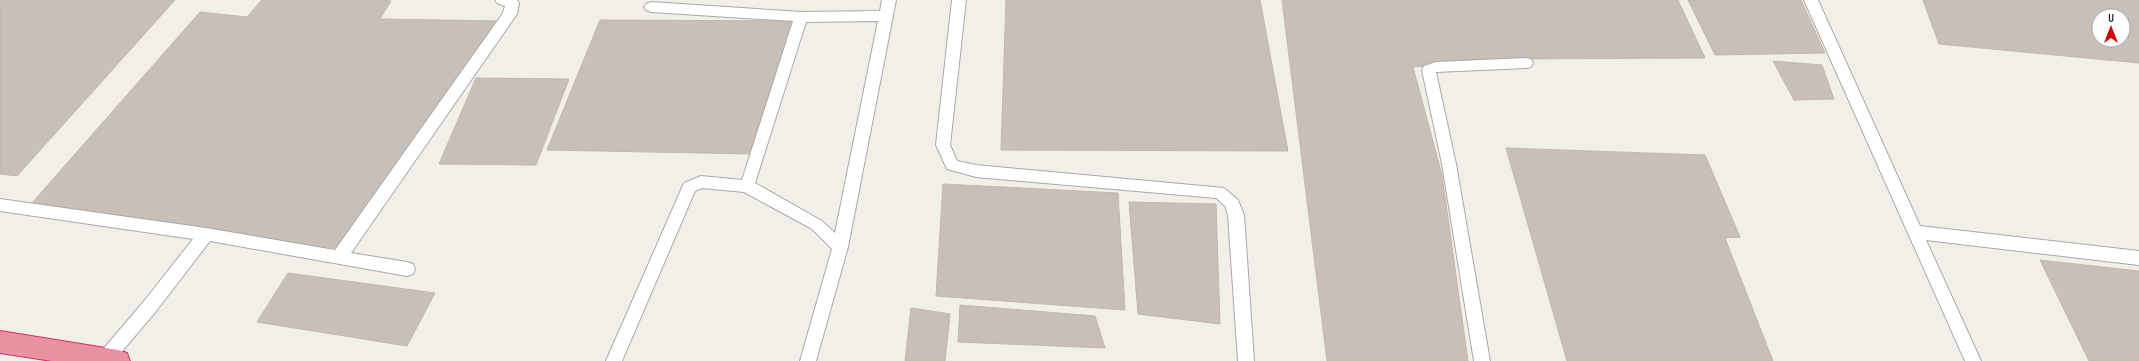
<svg xmlns="http://www.w3.org/2000/svg" width="2139" height="361" font-family="'Sofia Sans Condensed',sans-serif">
  <style>
    .building { fill: #c7bfb8; stroke: #c4b6ab; fill-rule: evenodd }
    .lines { fill: none; stroke-linecap: round; stroke-linejoin: round }
    .lane-casing { stroke: #a9a9a9; stroke-width: 2 }
    .highway-casing { stroke: #dc2a67; stroke-width: 2 }
    .lane { fill: #fff; fill-rule: evenodd }
    .highway { fill: #e892a2; fill-rule: evenodd }
  </style>
  <rect width="100%" height="100%" fill="#f2efe9"/>
  <g class="building">
    <polygon points="0,0 175,0 17,176 0,174"/>
    <polygon points="262,0 378,0 391,1 380,19 499,21 342,246 315,251 32,203 200,12 247,17"/>
    <polygon points="1006,0 1260,0 1288,151 1001,150"/>
    <polygon points="1282,0 1678,0 1705,58 1506,59 1413,67 1442,175 1468,361 1327,361"/>
    <polygon points="1688,0 1801,0 1825,53 1715,55"/>
    <path d="M1923,0H2139V63L1939,44ZM2099,16H2123V40H2099Z"/>
    <polygon points="600,20 793,21 754,154 547,150"/>
    <polygon points="1773,61 1822,65 1834,99 1794,100"/>
    <polygon points="476,78 569,79 536,165 439,164"/>
    <polygon points="1506,148 1705,155 1740,237 1725,238 1773,361 1567,361"/>
    <polygon points="943,184 1118,193 1125,310 936,296"/>
    <polygon points="1129,202 1216,204 1220,324 1138,314"/>
    <polygon points="2040,260 2139,271 2139,361 2089,361"/>
    <polygon points="288,273 435,293 407,346 257,322"/>
    <polygon points="960,305 1095,316 1105,348 958,342"/>
    <polygon points="911,308 950,314 945,361 905,361"/>
  </g>
  <g class="lines">
    <defs>
      <g id="lane">
        <polygon points="495,0 517,0 519,3 517,14 351,253 407,262 413,264 415,269 413,274 407,276 210,241 157,310 114,361 98,361 99,354 145,300 193,239 0,211 0,199 206,228 335,250 503,13 505,6 497,3"/>
        <path d="M882,0H896L848,247L816,361H800L832,249L812,229L744,192L702,188L695,191L622,361H606L684,183L701,176L742,180L793,21L651,12L646,10L644,7L646,4L651,2L801,12L880,11ZM878,21L835,233L822,221L755,183L806,22Z"/>
        <polygon points="952,0 966,0 950,145 957,161 976,165 1224,188 1238,200 1244,215 1254,361 1238,361 1228,215 1225,206 1216,198 976,177 947,169 936,145"/>
        <polygon points="1804,0 1818,0 1920,226 2139,251 2139,265 1926,240 1981,361 1965,361"/>
        <polygon points="1526,58 1531,59 1533,63 1531,67 1526,68 1436,72 1456,164 1490,361 1474,361 1442,164 1422,70 1424,66 1436,62"/>
      </g>
      <polygon id="highway" points="0,331 118,350 127,353 130,361 52,361 0,353"/>
    </defs>
    <use href="#lane" class="lane-casing"/>
    <use href="#highway" class="highway-casing"/>
    <use href="#lane" class="lane"/>
    <use href="#highway" class="highway"/>
  </g>
  <g transform="translate(2111 28)"><circle r="19" fill="#ffffff" stroke="#a7a7a7"/>
  <path d="M0-3L7 15L0 10L-7 15Z" fill="#d40000"/>
  <text y="-6" font-size="11" font-weight="bold" text-anchor="middle" fill="#222222">U</text>
  </g>
</svg>
